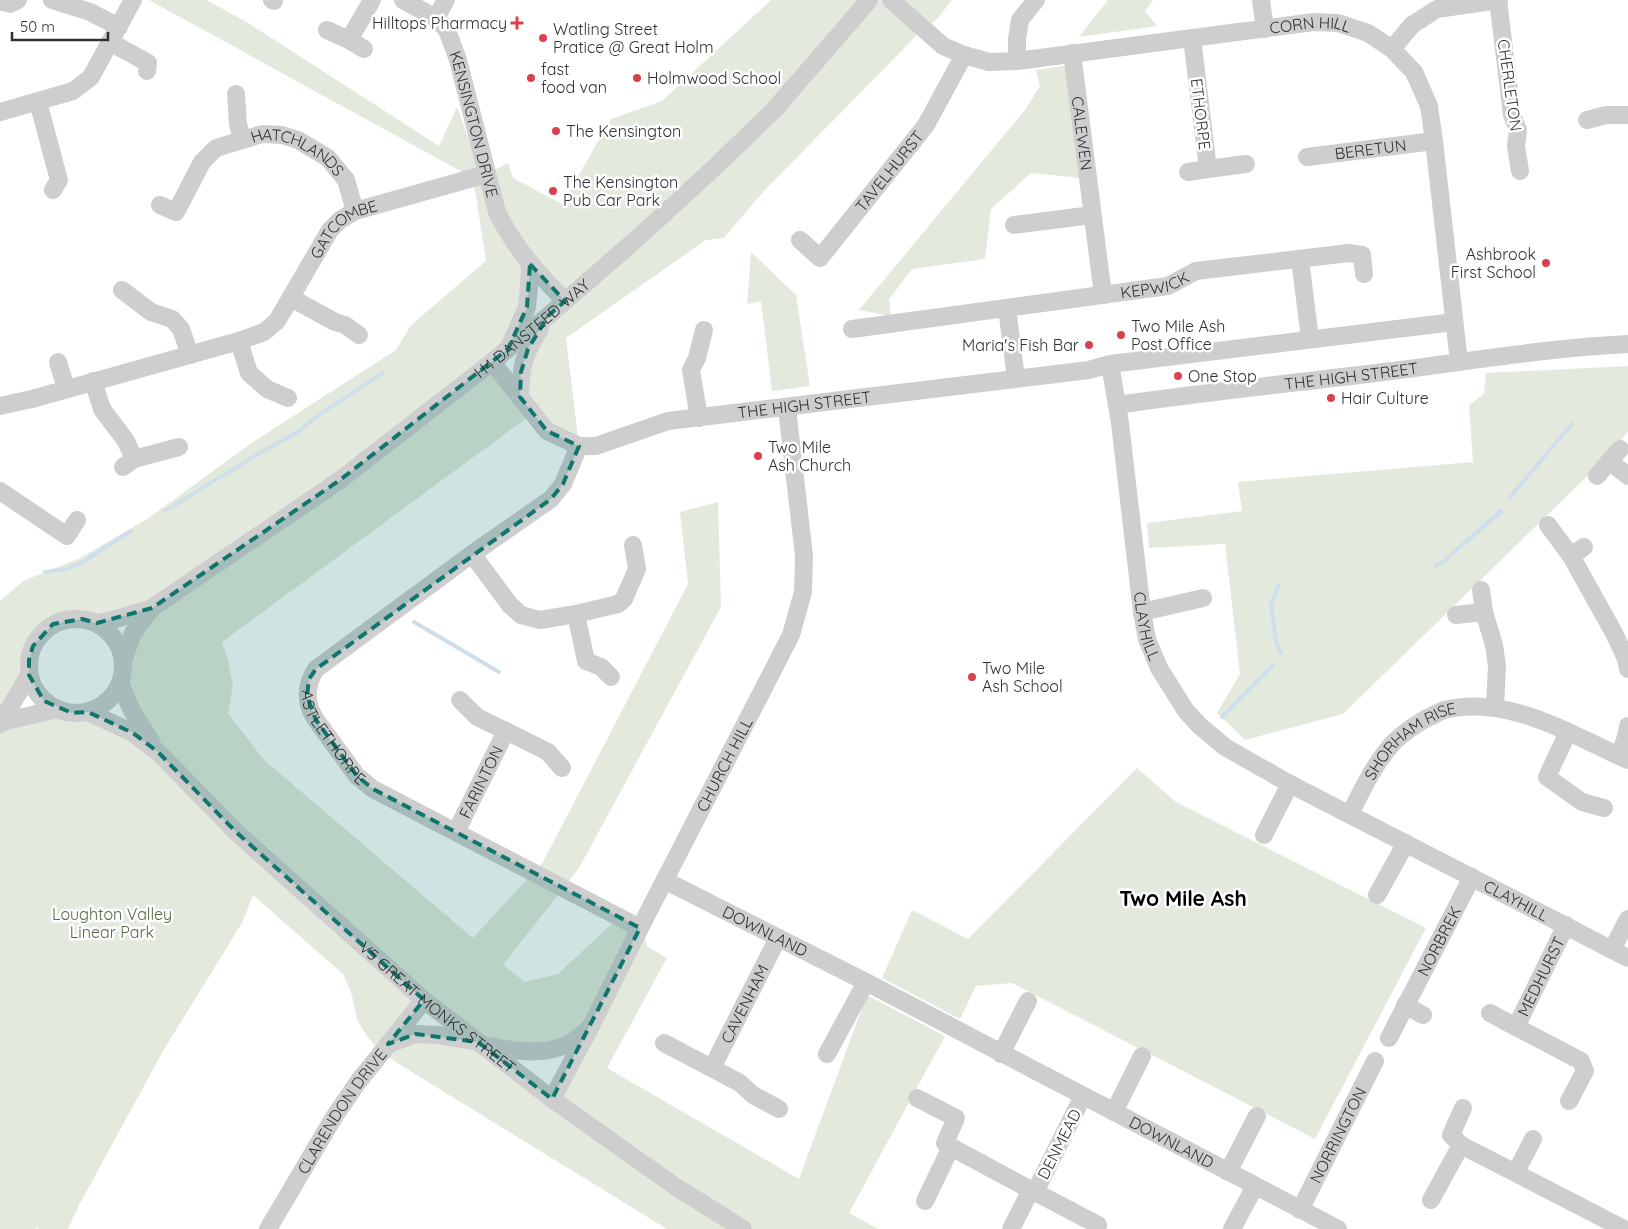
<svg xmlns="http://www.w3.org/2000/svg" width="1628" height="1229" font-family="Quicksand,sans-serif">
  <style>
    .green { fill: #e4e9dd; fill-rule: evenodd }
    .water { fill: #cedfeb }
    .lines { fill: none; stroke-linecap: round; stroke-linejoin: round }
    .stream { stroke: #cedfeb; stroke-width: 4 }
    .minor { stroke: #cecece; stroke-width: 18 }
    .marked { fill: #0f766e; fill-opacity: 0.2; stroke: #0f766e; stroke-width: 4; stroke-dasharray: 10 6; stroke-linejoin: round }
    .poi-dot { fill: #d9414c; stroke: #fff; stroke-width: 2 }
    .labels { text-anchor: middle; dominant-baseline: central; stroke-width: 5; stroke-linejoin: round; paint-order: stroke }
    .poi-label { font-size: 16px; fill: #313131; stroke: #fff; text-anchor: start }
    .street-label { font-size: 16px; fill: #313131; stroke: #fff }
    .park-label { font-size: 16px; fill: #546a41; stroke: #fff }
    .district-label { font-size: 21px; font-weight: bold; fill: #000; stroke: #fff }
  </style>
  <rect width="100%" height="100%" fill="#fff"/>
  <g class="green">
    <polygon points="149,0 206,0 245,21 439,146 457,107 476,158 478,171 464,173"/>
    <path d="M771,0H952L937,19L918,34L762,193L724,238L706,240L566,338L579,446L532,414L222,642L227,656L233,685L228,713L264,760L473,938L543,862L688,584L680,512L718,502L721,607L579,868L503,965L525,982L558,974L619,917L640,928L648,947L667,958L607,1068L799,1179L867,995L945,1036L849,1213L878,1229H667L381,1053L367,1036L357,1020L352,995L343,974L253,895L242,923L163,1051L79,1205L68,1229H40L36,1228L35,1229H0V601L23,581L80,558L147,519L253,442L396,350L411,325L486,261L473,177L487,174L508,163L513,178L562,204L611,119L662,101ZM530,265L565,301L528,349L520,396L492,363L529,287ZM151,609L123,661V672L120,683L133,733L88,712L72,713L57,709L2,722L29,675L30,656L39,636L51,626L61,621L75,619H84L96,623ZM424,1000L476,1041L389,1043ZM572,1042L552,1098L483,1045Z"/>
    <polygon points="1108,0 1153,0 1145,11 1157,26 1079,37"/>
    <polygon points="1069,65 1081,178 1031,173 991,209 985,259 912,269 889,299 891,316 859,310 1025,110 1040,86 1036,70"/>
    <polygon points="751,252 796,295 810,386 772,391 761,301 747,304"/>
    <polygon points="1628,366 1628,431 1613,451 1343,714 1245,740 1217,713 1240,674 1225,544 1149,548 1147,523 1242,511 1238,482 1473,462 1469,405 1484,394 1486,373"/>
    <polygon points="1137,768 1176,802 1426,928 1315,1139 1012,983 976,986 960,1019 882,978 912,910 968,939"/>
  </g>
  <polygon class="water" points="1501,508 1504,512 1443,564 1434,568 1433,564 1441,561"/>
  <g class="lines">
    <g class="stream">
      <polyline points="1510,497 1572,424"/>
      <polyline points="165,511 258,454 298,432 320,414 383,373"/>
      <polyline points="45,572 67,569 86,560 131,531"/>
      <polyline points="1279,585 1271,604 1276,641 1281,653"/>
      <polyline points="414,622 499,672"/>
      <polyline points="1222,717 1273,665"/>
    </g>
    <g class="minor">
      <polyline points="52,0 90,12 119,27"/>
      <polyline points="272,0 274,1"/>
      <path id="s1" d="M403,0L436,18L447,30L458,60L497,212C515,249 537,272 565,301"/>
      <path id="s2" d="M891,0L943,46L964,55L989,62L1017,61L1314,22L1338,23L1368,33L1392,49L1414,72L1429,106L1434,141L1459,362"/>
      <polyline points="1261,0 1265,29"/>
      <polyline points="1498,0 1512,115 1518,130 1516,146 1520,171"/>
      <polyline points="0,1 10,4 18,0"/>
      <polyline points="436,18 446,0"/>
      <polyline points="327,30 349,40 372,0"/>
      <polyline points="349,40 364,49"/>
      <polyline points="110,42 148,63 147,71"/>
      <polyline points="1392,49 1412,25 1437,9 1499,0"/>
      <path id="s3" d="M1072,53L1103,295"/>
      <polyline points="1017,61 1017,39 1020,20 1036,0"/>
      <polyline points="236,94 238,124 242,140"/>
      <polyline points="38,102 59,180 53,190"/>
      <polyline points="0,112 73,91 91,77 133,0"/>
      <polyline points="1587,120 1606,115 1628,115"/>
      <path id="s4" d="M1307,157L1434,141"/>
      <polyline points="1208,169 1246,164"/>
      <polyline points="1188,172 1208,169 1192,38"/>
      <path id="s5" d="M160,205L176,212L202,162L216,148L262,134L282,135L298,140L328,158L346,180L355,211"/>
      <polyline points="1014,225 1092,215"/>
      <path id="s6" d="M800,240L820,258L926,125L964,55"/>
      <polyline points="1300,259 1310,339"/>
      <polyline points="122,290 151,312 172,319 181,329 190,355"/>
      <polyline points="291,298 335,322 345,325 359,335"/>
      <polyline points="1007,308 1016,378"/>
      <path id="s7" d="M852,329L1168,286L1196,271L1349,253L1362,255L1364,274"/>
      <polyline points="239,341 249,373 267,389 288,398"/>
      <polyline points="510,345 527,307 529,287 530,264"/>
      <polyline points="58,362 66,388"/>
      <path id="s8" d="M492,362L547,431L579,446H596L668,421L1089,370L1110,364L1454,322"/>
      <path id="s9" d="M1110,364L1120,423L1142,612L1147,639L1159,668L1186,711L1200,726L1225,747L1290,784L1628,958"/>
      <polyline points="93,381 102,409 126,441 134,459 123,467"/>
      <path d="M520,397C521,366 523,356 540,329"/>
      <path id="s10" d="M1117,405C1206,392 1295,383 1384,372C1465,362 1546,348 1628,344"/>
      <path id="s11" d="M0,406L32,399L239,341L264,332L277,321L330,230L340,220L355,211L487,174"/>
      <polyline points="699,418 691,370 697,358 704,330"/>
      <path id="s12" d="M579,446L563,484L551,499L472,554L316,669C305,685 305,704 316,720L357,776L373,789L640,928"/>
      <polyline points="134,459 179,447"/>
      <polyline points="1609,461 1628,476"/>
      <polyline points="1597,476 1620,449"/>
      <polyline points="0,491 67,536 77,520"/>
      <polyline points="1548,525 1571,556 1614,633 1626,659 1628,669"/>
      <polyline points="472,554 510,605 521,615 540,620 576,614 618,604 624,599 637,569 633,545"/>
      <polyline points="1571,556 1584,547"/>
      <polyline points="1481,590 1484,612"/>
      <polyline points="1142,612 1203,598"/>
      <polyline points="576,614 586,661 601,667 611,677"/>
      <polyline points="1456,615 1484,612 1494,645 1497,666 1495,707"/>
      <circle cx="76" cy="666" r="47"/>
      <path id="s13" d="M97,623L116,619L152,608L340,480L492,362L548,316L641,235L716,166L774,110L869,0"/>
      <polyline points="123,661 133,633 152,608"/>
      <polyline points="120,683 132,711 151,741"/>
      <path id="s14" d="M88,712L133,733L158,752L236,832L424,1000L552,1099L676,1187L743,1229"/>
      <polyline points="2,722 57,709"/>
      <polyline points="0,724 29,675"/>
      <polyline points="506,731 548,752 562,768"/>
      <polyline points="1568,732 1547,777 1582,802 1604,808"/>
      <polyline points="1619,756 1626,737 1628,726"/>
      <path id="s15" d="M1350,814C1362,790 1374,764 1393,743C1403,733 1415,725 1427,718C1433,716 1438,712 1444,710C1509,694 1571,735 1628,760"/>
      <path id="s16" d="M456,832L506,731L477,717L460,700"/>
      <polyline points="1264,835 1290,784"/>
      <path id="s17" d="M666,881L866,982L1338,1229"/>
      <polyline points="1377,895 1406,843"/>
      <polyline points="1612,950 1628,919"/>
      <polyline points="1405,1005 1423,1015"/>
      <path id="s18" d="M1490,1013L1516,1027L1566,925"/>
      <polyline points="1516,1027 1581,1061 1585,1071 1569,1101"/>
      <path id="s19" d="M1389,1038L1472,877"/>
      <polyline points="664,1043 740,1083 753,1095 779,1109"/>
      <polyline points="388,1044 416,1034 438,1035 475,1041"/>
      <path d="M487,1046C515,1051 545,1057 572,1042C577,1039 582,1034 587,1030"/>
      <polyline points="827,1054 866,982"/>
      <polyline points="1001,1054 1028,1001"/>
      <path id="s20" d="M712,1068L778,938"/>
      <polyline points="1083,1096 1035,1192 1098,1225 1097,1229"/>
      <polyline points="917,1098 956,1118 945,1143 951,1147"/>
      <path id="s21" d="M552,1099L591,1026L640,928L791,635L803,592L804,556L787,408"/>
      <polyline points="1114,1112 1142,1056"/>
      <polyline points="1461,1145 1451,1135 1463,1108"/>
      <polyline points="1228,1172 1257,1116"/>
      <polyline points="1516,1172 1533,1139"/>
      <polyline points="1431,1200 1461,1145 1624,1229"/>
      <polyline points="925,1201 951,1147 1031,1190"/>
      <path id="s22" d="M1300,1210L1375,1061"/>
      <path id="s23" d="M268,1229L334,1117L358,1082L424,1000"/>
      <polyline points="1011,1229 1031,1190 1035,1192"/>
      <polyline points="1232,1229 1255,1186"/>
    </g>
  </g>
  <path class="marked" d="M530,264L565,301L548,316L528,349L521,372L520,397L547,431L579,446L563,484L551,499L316,669L309,679L307,696L316,720L357,776L373,789L640,928L552,1099L478,1042L416,1034L388,1044L424,1000L236,832L158,752L133,733L88,712L72,713L44,701L29,675V660L33,646L53,624L82,619L97,623L152,608L340,480L508,349L527,307Z"/>
  <g class="poi-dot">
    <path d="M514.5 15.5h5v5h5v5h-5v5h-5v-5h-5v-5h5z"/>
    <circle cx="543" cy="38" r="5"/>
    <circle cx="531" cy="78" r="5"/>
    <circle cx="637" cy="78" r="5"/>
    <circle cx="556" cy="131" r="5"/>
    <circle cx="553" cy="191" r="5"/>
    <circle cx="1546" cy="263" r="5"/>
    <circle cx="1121" cy="335" r="5"/>
    <circle cx="1089" cy="345" r="5"/>
    <circle cx="1178" cy="376" r="5"/>
    <circle cx="1331" cy="398" r="5"/>
    <circle cx="758" cy="456" r="5"/>
    <circle cx="972" cy="677" r="5"/>
  </g>
  <g class="labels">
    <g class="poi-label">
      <text x="507" y="23" text-anchor="end">Hilltops Pharmacy</text>
      <text x="553" y="29">Watling Street<tspan x="553" dy="18">Pratice @ Great Holm</tspan></text>
      <text x="541" y="69">fast<tspan x="541" dy="18">food van</tspan></text>
      <text x="647" y="78">Holmwood School</text>
      <text x="566" y="131">The Kensington</text>
      <text x="563" y="182">The Kensington<tspan x="563" dy="18">Pub Car Park</tspan></text>
      <text x="1536" y="254" text-anchor="end">Ashbrook<tspan x="1536" dy="18">First School</tspan></text>
      <text x="1131" y="326">Two Mile Ash<tspan x="1131" dy="18">Post Office</tspan></text>
      <text x="1079" y="345" text-anchor="end">Maria's Fish Bar</text>
      <text x="1188" y="376">One Stop</text>
      <text x="1341" y="398">Hair Culture</text>
      <text x="768" y="447">Two Mile<tspan x="768" dy="18">Ash Church</tspan></text>
      <text x="982" y="668">Two Mile<tspan x="982" dy="18">Ash School</tspan></text>
    </g>
    <g class="street-label">
      <text stroke="none"><textPath href="#s2" startOffset="442">CORN HILL</textPath></text>
      <text transform="translate(1510 85) rotate(82)">CHERLETON</text>
      <text transform="translate(1201 114) rotate(83)">ETHORPE</text>
      <text stroke="none"><textPath href="#s1" startOffset="152">KENSINGTON DRIVE</textPath></text>
      <text stroke="none"><textPath href="#s3" startOffset="81">CALEWEN</textPath></text>
      <text stroke="none"><textPath href="#s4" startOffset="64">BERETUN</textPath></text>
      <text stroke="none"><textPath href="#s5" startOffset="182">HATCHLANDS</textPath></text>
      <text stroke="none"><textPath href="#s6" startOffset="138">TAVELHURST</textPath></text>
      <text stroke="none"><textPath href="#s11" startOffset="408">GATCOMBE</textPath></text>
      <text stroke="none"><textPath href="#s7" startOffset="306">KEPWICK</textPath></text>
      <text stroke="none"><textPath href="#s13" startOffset="529">H4 DANSTEED WAY</textPath></text>
      <text stroke="none"><textPath href="#s10" startOffset="236">THE HIGH STREET</textPath></text>
      <text stroke="none"><textPath href="#s8" startOffset="354">THE HIGH STREET</textPath></text>
      <text stroke="none"><textPath href="#s9" startOffset="265">CLAYHILL</textPath></text>
      <text stroke="none"><textPath href="#s12" startOffset="428">ASTLETHORPE</textPath></text>
      <text stroke="none"><textPath href="#s15" startOffset="98">SHORHAM RISE</textPath></text>
      <text stroke="none"><textPath href="#s21" startOffset="376">CHURCH HILL</textPath></text>
      <text stroke="none"><textPath href="#s16" startOffset="56">FARINTON</textPath></text>
      <text stroke="none"><textPath href="#s9" startOffset="742">CLAYHILL</textPath></text>
      <text stroke="none"><textPath href="#s17" startOffset="111">DOWNLAND</textPath></text>
      <text stroke="none"><textPath href="#s19" startOffset="109">NORBREK</textPath></text>
      <text stroke="none"><textPath href="#s18" startOffset="86">MEDHURST</textPath></text>
      <text stroke="none"><textPath href="#s20" startOffset="72">CAVENHAM</textPath></text>
      <text stroke="none"><textPath href="#s14" startOffset="460">V5 GREAT MONKS STREET</textPath></text>
      <text stroke="none"><textPath href="#s23" startOffset="139">CLARENDON DRIVE</textPath></text>
      <text stroke="none"><textPath href="#s22" startOffset="84">NORRINGTON</textPath></text>
      <text stroke="none"><textPath href="#s17" startOffset="569">DOWNLAND</textPath></text>
      <text transform="translate(1059 1144) rotate(-63)">DENMEAD</text>
    </g>
    <g class="park-label">
      <text x="112" y="914">Loughton Valley<tspan x="112" dy="18">Linear Park</tspan></text>
    </g>
    <g class="district-label">
      <text x="1183" y="898">Two Mile Ash</text>
    </g>
  </g>
  <path d="M12 32v8h96v-8" fill="none" stroke="#313131" stroke-width="2.5"/>
  <text x="20" y="32" font-size="15" fill="#313131" stroke="#ffffff" stroke-width="4" paint-order="stroke">50 m</text>
</svg>
